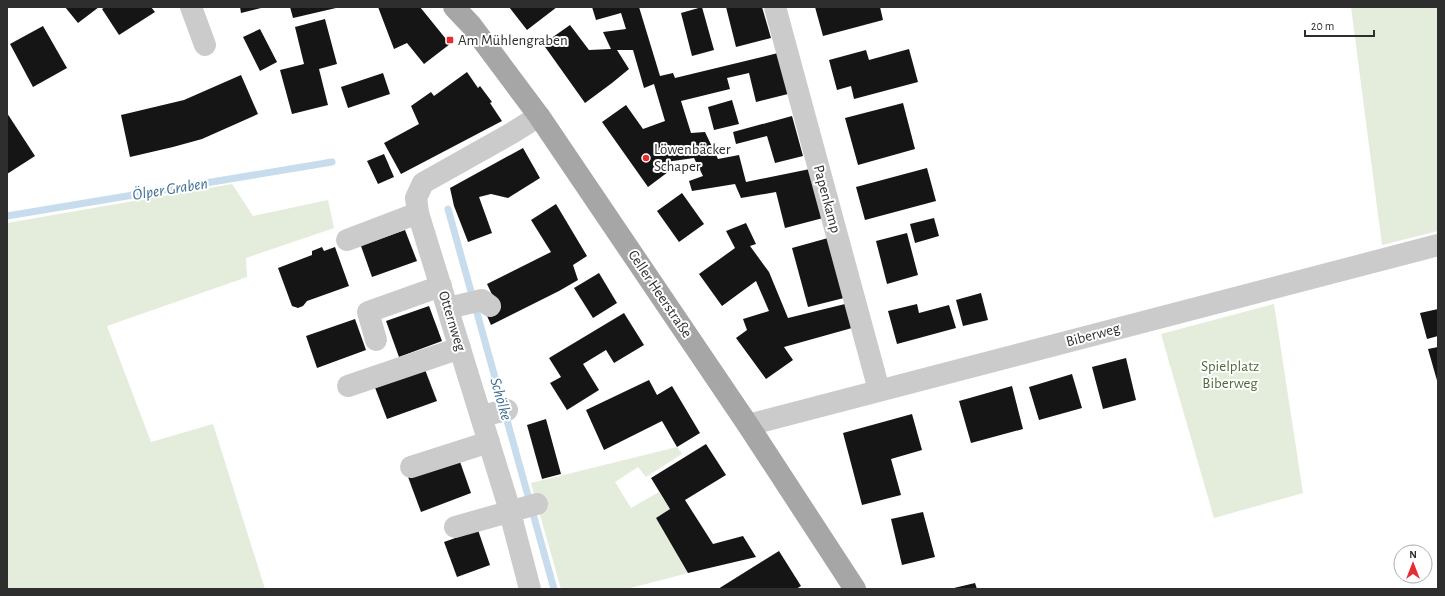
<svg xmlns="http://www.w3.org/2000/svg" width="1445" height="596" font-family="'Alegreya Sans',sans-serif">
  <style>
    .green { fill: #e4ecdb }
    .lines { fill: none; stroke-linecap: round; stroke-linejoin: round }
    .stream { stroke: #c7dcec; stroke-width: 7 }
    .building { fill: #151515 }
    .minor { stroke: #cbcbcb; stroke-width: 22 }
    .major { stroke: #a6a6a6; stroke-width: 22 }
    .poi-dot { fill: #e92c32; stroke: #fff; stroke-width: 1.5 }
    .labels { text-anchor: middle; dominant-baseline: central; stroke-width: 4; stroke-linejoin: round; paint-order: stroke }
    .poi-label { font-size: 15px; fill: #2e2e2e; stroke: #fff; text-anchor: start }
    .street-label { font-size: 15px; fill: #2e2e2e; stroke: #fff }
    .park-label { font-size: 15px; fill: #4f6b3a; stroke: #fff }
    .water-label { font-size: 16px; font-style: italic; fill: #3a6d92; stroke: #fff }
  </style>
  <rect width="100%" height="100%" fill="#fff"/>
  <g class="green">
    <polygon points="1351,7 1438,7 1438,231 1382,245"/>
    <polygon points="232,184 253,216 328,200 334,228 246,258 247,277 107,326 151,442 213,424 265,589 7,589 7,223"/>
    <polygon points="1274,304 1303,493 1214,518 1161,334"/>
    <polygon points="677,447 682,454 646,477 638,467 615,482 631,508 659,492 670,509 656,518 688,573 627,589 561,589 531,483"/>
  </g>
  <g class="lines">
    <g class="stream">
      <polyline points="448,209 554,589"/>
      <polyline points="7,216 332,162"/>
    </g>
  </g>
  <g class="building">
    <polygon points="65,7 99,7 78,23"/>
    <polygon points="105,7 151,7 155,12 119,35 102,9"/>
    <polygon points="240,7 261,7 261,8 241,13"/>
    <polygon points="290,7 336,7 336,8 293,18"/>
    <polygon points="378,7 420,7 450,44 424,64 407,43 394,49"/>
    <polygon points="509,7 557,7 527,30"/>
    <polygon points="592,7 639,7 660,76 673,73 675,78 778,53 788,94 756,102 749,73 727,78 730,89 681,101 691,133 705,132 718,159 739,155 746,182 810,169 823,218 785,228 776,192 741,198 735,184 692,191 689,181 703,176 694,158 666,162 672,169 648,187 602,122 626,105 643,129 665,121 654,84 644,88 633,50 617,50 629,69 612,83 585,103 543,44 570,25 589,50 611,49 603,32 626,29 621,13 596,20"/>
    <polygon points="702,7 714,50 692,56 681,13"/>
    <polygon points="726,7 762,7 771,38 736,47"/>
    <polygon points="815,7 880,7 883,20 823,36"/>
    <polygon points="325,19 337,64 319,69 328,105 292,114 280,70 304,64 295,27"/>
    <polygon points="43,26 67,68 33,87 10,44"/>
    <polygon points="260,29 277,62 260,71 243,37"/>
    <polygon points="909,49 918,82 854,99 851,86 837,90 829,60 866,50 869,60"/>
    <polygon points="467,72 478,88 480,86 492,102 490,103 502,121 401,174 384,143 419,124 411,106 431,92 434,96"/>
    <polygon points="383,73 390,94 348,108 341,87"/>
    <polygon points="241,75 258,114 202,139 173,147 130,157 121,115 184,100"/>
    <polygon points="732,100 739,124 714,130 708,107"/>
    <polygon points="903,103 915,149 858,165 845,118"/>
    <polygon points="7,113 35,156 7,174"/>
    <polygon points="792,116 803,156 775,163 767,136 736,144 733,132"/>
    <polygon points="523,148 540,178 508,198 491,194 479,197 492,233 468,242 454,206 450,188"/>
    <polygon points="384,154 394,177 378,184 367,161"/>
    <polygon points="927,168 936,201 865,220 856,187"/>
    <polygon points="682,193 704,224 679,242 657,211"/>
    <polygon points="556,204 587,256 573,265 578,280 559,291 491,325 484,309 496,303 487,284 551,252 531,220"/>
    <polygon points="934,218 939,236 915,243 910,224"/>
    <polygon points="746,223 756,244 750,246 769,272 788,318 845,304 852,328 784,347 793,360 766,379 736,338 747,330 743,319 769,311 756,281 722,306 699,274 735,248 726,231"/>
    <polygon points="405,230 417,261 372,277 361,246"/>
    <polygon points="907,233 918,275 887,284 876,241"/>
    <polygon points="828,238 844,298 808,307 792,248"/>
    <polygon points="322,247 324,251 335,247 349,286 307,301 303,306 298,308 292,306 278,268 312,255 312,251"/>
    <polygon points="599,273 617,303 593,318 574,288"/>
    <polygon points="981,293 988,320 963,326 956,300"/>
    <polygon points="917,304 919,313 949,305 956,328 897,344 888,311"/>
    <polygon points="429,306 442,341 399,357 386,321"/>
    <polygon points="1438,309 1438,336 1427,339 1420,313"/>
    <polygon points="624,313 644,345 614,363 606,350 583,364 599,390 567,410 550,383 561,377 549,358"/>
    <polygon points="355,319 366,350 317,368 306,336"/>
    <polygon points="1438,347 1438,384 1428,349"/>
    <polygon points="1126,358 1136,400 1103,409 1092,367"/>
    <polygon points="424,367 437,401 387,419 374,385"/>
    <polygon points="1072,374 1082,408 1039,420 1029,387"/>
    <polygon points="649,380 657,395 672,386 700,433 677,447 662,421 604,450 586,410"/>
    <polygon points="1012,386 1023,429 971,443 959,401"/>
    <polygon points="912,414 922,450 891,459 901,495 862,505 843,433"/>
    <polygon points="546,419 561,474 542,479 527,425"/>
    <polygon points="706,444 726,475 685,500 713,544 743,536 756,557 688,573 656,518 670,509 651,478"/>
    <polygon points="459,459 471,493 421,512 408,477"/>
    <polygon points="923,512 935,557 902,565 891,519"/>
    <polygon points="478,530 490,565 457,577 444,542"/>
    <polygon points="779,551 801,586 796,589 718,589"/>
    <polygon points="975,583 977,589 954,589 954,588"/>
  </g>
  <g class="lines">
    <g class="minor">
      <polyline points="191,7 205,45"/>
      <polyline points="775,7 879,390"/>
      <polyline points="347,240 418,213"/>
      <polyline points="448,308 482,300 490,306"/>
      <polyline points="376,340 368,312 441,286"/>
      <polyline points="348,386 460,348"/>
      <polyline points="481,416 507,410"/>
      <polyline points="748,425 1438,245"/>
      <polyline points="411,467 489,442"/>
      <polyline points="455,527 537,504"/>
      <polyline points="530,589 507,501 418,213 416,198 423,183 512,133 539,116"/>
    </g>
    <polyline class="major" points="454,7 471,25 539,116 748,425 855,589"/>
  </g>
  <g class="poi-dot">
    <rect x="446" y="36" width="8" height="8" rx="2"/>
    <circle cx="646" cy="158" r="4"/>
  </g>
  <g class="labels">
    <g class="poi-label">
      <text x="458" y="40">Am Mühlengraben</text>
      <text x="654" y="149">Löwenbäcker<tspan x="654" dy="17">Schaper</tspan></text>
    </g>
    <g class="street-label">
      <text transform="translate(827 199) rotate(75)">Papenkamp</text>
      <text transform="translate(660 294) rotate(56)">Celler Heerstraße</text>
      <text transform="translate(452 321) rotate(73)">Otternweg</text>
      <text transform="translate(1093 335) rotate(-15)">Biberweg</text>
    </g>
    <g class="park-label">
      <text x="1230" y="366">Spielplatz<tspan x="1230" dy="17">Biberweg</tspan></text>
    </g>
    <g class="water-label">
      <text transform="translate(170 189) rotate(-9)">Ölper Graben</text>
      <text transform="translate(501 399) rotate(74)">Schölke</text>
    </g>
  </g>
  <rect width="1445" height="596" fill="none" stroke="#2e2e2e" stroke-width="16"/>
  <g transform="translate(1413 564)"><circle r="19" fill="#ffffff" stroke="#ababab"/>
  <path d="M0-3L7 15L0 10L-7 15Z" fill="#e92c32"/>
  <text y="-6" font-size="11" font-weight="bold" text-anchor="middle" fill="#2e2e2e">N</text>
  </g>
  <path d="M1305 30v6h69v-6" fill="none" stroke="#2e2e2e" stroke-width="2"/>
  <text x="1311" y="30" font-size="12" fill="#2e2e2e" stroke="#ffffff" stroke-width="3" paint-order="stroke">20 m</text>
</svg>
